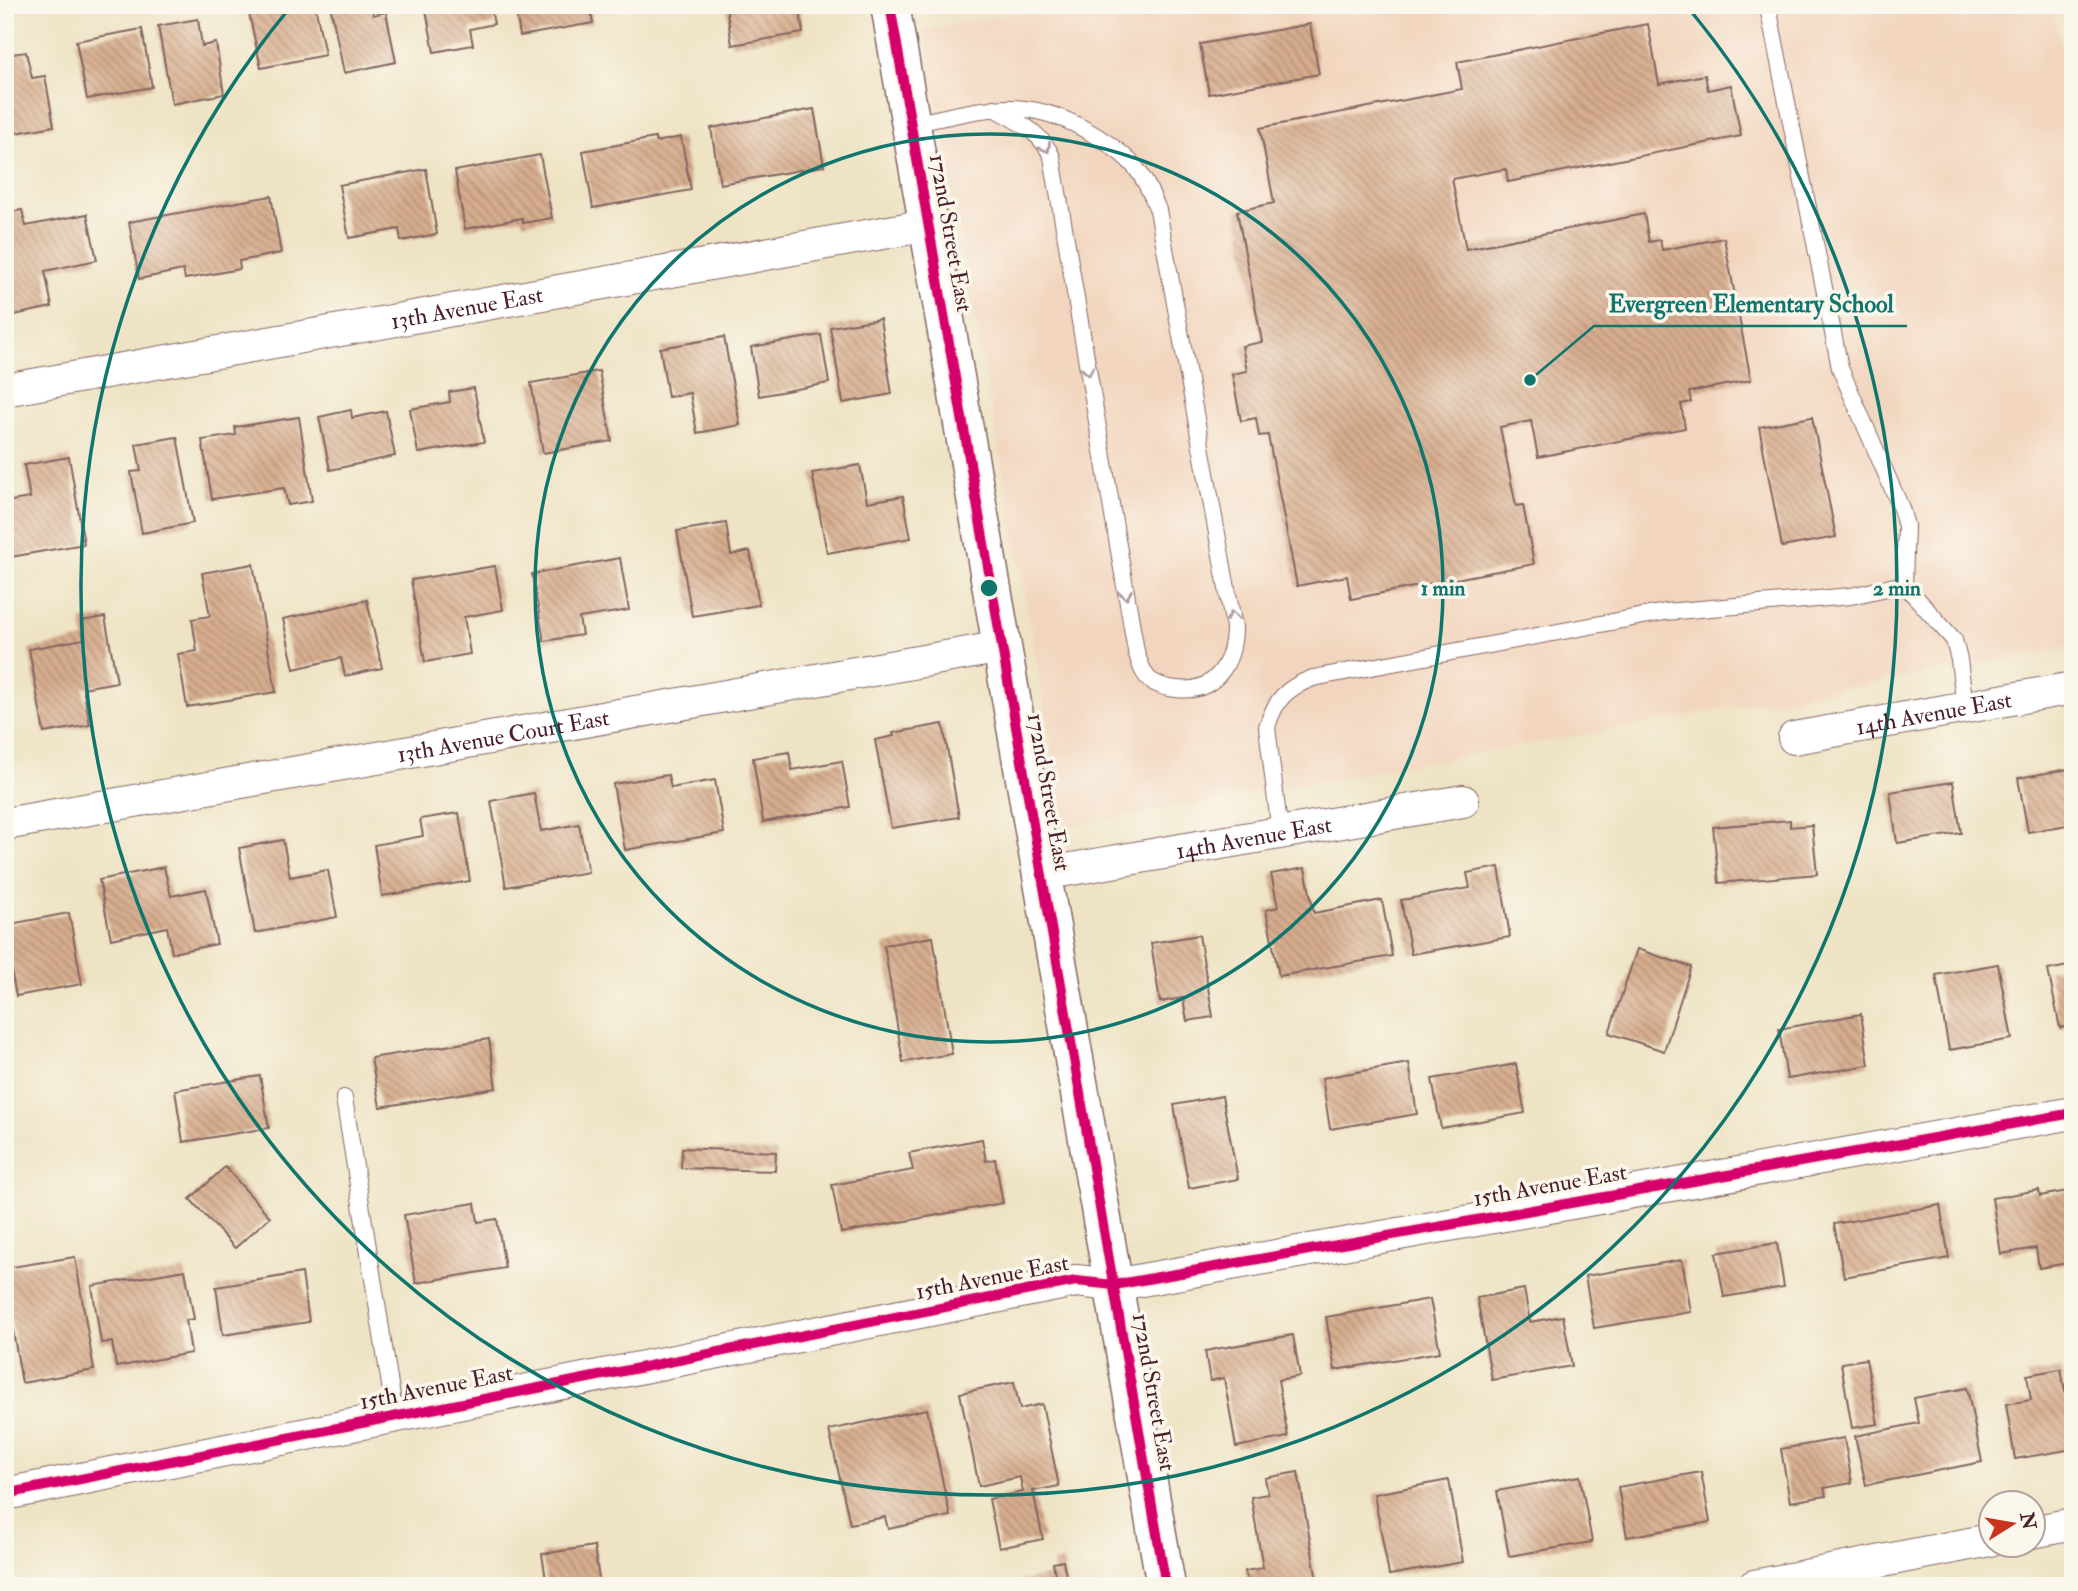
<svg xmlns="http://www.w3.org/2000/svg" width="2078" height="1591" font-family="'IM FELL Double Pica',serif">
  <style>
    .built { fill: #f2d5be }
    .building { fill: url(#building-back-hatch) }
    .lines { fill: none; stroke-linecap: round; stroke-linejoin: round }
    .service-casing { stroke: #836461; stroke-width: 18 }
    .minor-casing { stroke: #836461; stroke-width: 34 }
    .tertiary-casing { stroke: #836461; stroke-width: 41 }
    .service { stroke: #fff; stroke-width: 16 }
    .minor { stroke: #fff; stroke-width: 32 }
    .tertiary { stroke: #fff; stroke-width: 38 }
    .cycleway-casing { stroke: #fbf7ec; stroke-width: 15 }
    .cycleway { stroke: #d6006c; stroke-width: 10 }
    .oneway { stroke: #ae9aa0 }
    .ring { fill: none; stroke: #0f766e; stroke-width: 3.5 }
    .labels { text-anchor: middle; dominant-baseline: central; stroke-width: 7; stroke-linejoin: round; paint-order: stroke }
    .street-label { font-size: 23px; fill: #4a1f2b; stroke: #fbf7ec }
    .centre { fill: #0f766e; stroke: #fbf7ec; stroke-width: 3.5 }
    .ring-label { font-size: 21px; text-anchor: middle; font-weight: bold; fill: #0f766e; stroke: #fbf7ec; stroke-width: 7; stroke-linejoin: round; paint-order: stroke }
    .leader { fill: none; stroke: #0f766e; stroke-width: 2.5 }
    .callout-dot { fill: #0f766e; stroke: #fbf7ec; stroke-width: 2.5 }
    .callout-label { font-size: 24px; text-anchor: middle; font-weight: bold; fill: #0f766e; stroke: #fbf7ec; stroke-width: 7; stroke-linejoin: round; paint-order: stroke }
  </style>
  <defs>
    <pattern id="building-back-hatch" width="6" height="6" patternUnits="userSpaceOnUse" patternTransform="scale(1.75)"><rect width="6" height="6" fill="#d7ad8e"/><path d="M-1 5l2 2M0 0l6 6M5-1l2 2" fill="none" stroke="#b08c74"/></pattern>
  </defs>
  <rect width="100%" height="100%" fill="#fbf7ec"/>
  <filter id="ink" filterUnits="userSpaceOnUse"><feTurbulence type="fractalNoise" baseFrequency=".0143" numOctaves="2"/><feDisplacementMap in="SourceGraphic" scale="14" xChannelSelector="R" yChannelSelector="G"/><feConvolveMatrix kernelMatrix="1 2 1 2 8 2 1 2 1" color-interpolation-filters="sRGB"/></filter>
  <filter id="wash" filterUnits="userSpaceOnUse"><feTurbulence type="fractalNoise" baseFrequency=".00686" numOctaves="4" result="noise"/><feDisplacementMap in="SourceGraphic" scale="28" xChannelSelector="R" yChannelSelector="G"/><feGaussianBlur stdDeviation="1.57" result="paint"/><feColorMatrix in="noise" values="0 0 0 0 0 0 0 0 0 0 0 0 0 0 0 0 0 1.4 0 .05"/><feComposite in="paint" operator="in"/></filter>
  <g filter="url(#wash)">
    <rect width="100%" height="100%" fill="#eee3c4"/>
    <polygon class="built" points="1059,5 2053,5 2073,113 2073,647 1066,827 924,30"/>
    <g id="blocks">
      <g class="building">
        <polygon points="267,5 315,5 325,55 261,68 248,9"/>
        <polygon points="330,5 371,5 373,15 386,12 396,62 344,73"/>
        <polygon points="425,5 490,5 494,24 470,29 473,45 434,52"/>
        <polygon points="515,5 590,5 593,23 520,36"/>
        <polygon points="726,5 799,5 803,33 732,45"/>
        <polygon points="198,19 202,46 216,43 224,94 172,104 158,26"/>
        <polygon points="1310,24 1319,74 1209,94 1200,44"/>
        <polygon points="1648,24 1659,84 1705,75 1708,90 1731,85 1741,136 1508,182 1506,169 1452,179 1466,249 1644,214 1649,242 1660,240 1662,250 1724,238 1751,380 1689,392 1691,402 1681,404 1685,428 1538,457 1531,421 1500,427 1516,506 1523,505 1534,564 1351,599 1347,576 1297,586 1268,435 1259,436 1256,418 1241,421 1232,374 1247,371 1242,346 1262,342 1237,211 1274,203 1260,128 1462,89 1457,62"/>
        <polygon points="142,29 152,87 87,99 76,41"/>
        <polygon points="26,52 32,78 45,76 54,126 5,135 5,55"/>
        <polygon points="814,109 824,166 720,184 711,128"/>
        <polygon points="681,137 691,190 593,208 583,151 655,138 656,142"/>
        <polygon points="540,155 552,218 523,223 522,218 465,229 455,171"/>
        <polygon points="426,169 437,234 401,241 399,229 349,238 339,185"/>
        <polygon points="271,196 281,253 239,261 240,269 185,279 183,270 139,279 129,222"/>
        <polygon points="22,210 26,226 87,214 97,260 45,271 52,307 5,317 5,213"/>
        <polygon points="880,319 892,394 843,403 830,327"/>
        <polygon points="821,335 829,383 759,396 751,347"/>
        <polygon points="724,337 740,425 697,433 690,393 668,397 660,348"/>
        <polygon points="599,371 612,441 543,453 531,383"/>
        <polygon points="474,388 484,442 418,453 410,409 450,402 449,392"/>
        <polygon points="351,410 352,418 386,411 395,456 330,470 319,417"/>
        <polygon points="299,417 312,501 288,505 284,488 212,499 202,440 236,435 235,427"/>
        <polygon points="1812,417 1836,537 1782,547 1759,427"/>
        <polygon points="177,437 193,523 142,533 131,472 141,471 136,444"/>
        <polygon points="69,457 84,544 5,558 5,502 30,498 24,465"/>
        <polygon points="860,465 867,502 903,496 911,538 827,553 812,473"/>
        <polygon points="726,523 731,555 750,551 759,605 692,616 677,531"/>
        <polygon points="620,558 629,610 579,618 582,635 544,641 532,574"/>
        <polygon points="253,564 276,692 187,707 178,654 197,651 192,619 210,616 202,573"/>
        <polygon points="495,566 503,610 464,617 470,654 425,662 411,580"/>
        <polygon points="367,600 382,668 345,676 341,658 294,669 283,619"/>
        <polygon points="105,617 117,682 83,688 90,725 44,733 29,649 84,639 81,621"/>
        <polygon points="943,724 959,817 891,828 875,740 894,736 893,733"/>
        <polygon points="789,752 792,770 842,761 850,807 763,822 753,758"/>
        <polygon points="2073,762 2073,824 2028,832 2018,778 2069,769 2068,763"/>
        <polygon points="668,775 671,788 715,780 724,833 625,850 613,784"/>
        <polygon points="1953,782 1961,833 1897,843 1890,792"/>
        <polygon points="534,793 541,831 579,824 588,872 506,887 491,801"/>
        <polygon points="459,813 470,881 382,896 374,845 423,836 420,819"/>
        <polygon points="1790,820 1790,827 1812,825 1817,874 1719,883 1713,827"/>
        <polygon points="283,840 290,877 328,870 337,917 255,933 239,848"/>
        <polygon points="164,867 171,896 206,889 217,944 172,953 167,927 111,939 99,880"/>
        <polygon points="1499,867 1510,937 1411,954 1401,900 1470,888 1467,873"/>
        <polygon points="1305,868 1314,913 1382,900 1392,956 1279,976 1266,910 1278,907 1271,874"/>
        <polygon points="69,913 82,984 16,996 5,939 5,925"/>
        <polygon points="1199,935 1213,1017 1187,1021 1183,998 1160,1002 1151,943"/>
        <polygon points="933,937 952,1054 903,1062 884,945"/>
        <polygon points="1637,949 1691,967 1664,1051 1609,1033"/>
        <polygon points="1998,964 2012,1039 1949,1050 1936,975"/>
        <polygon points="2073,965 2073,1025 2060,1028 2048,970"/>
        <polygon points="1861,1014 1869,1065 1787,1079 1779,1029"/>
        <polygon points="489,1039 496,1088 380,1107 371,1058"/>
        <polygon points="1409,1063 1417,1114 1330,1129 1322,1078"/>
        <polygon points="1516,1064 1525,1113 1441,1128 1432,1079"/>
        <polygon points="260,1076 269,1128 183,1142 175,1090"/>
        <polygon points="1222,1096 1238,1179 1189,1188 1174,1105"/>
        <polygon points="982,1139 986,1161 995,1159 1003,1203 841,1233 832,1185 913,1170 909,1153"/>
        <polygon points="682,1148 776,1152 775,1171 681,1168"/>
        <polygon points="225,1167 270,1217 235,1248 190,1199"/>
        <polygon points="2039,1190 2040,1196 2073,1190 2073,1262 2039,1268 2036,1248 2001,1254 1992,1198"/>
        <polygon points="475,1203 478,1222 497,1219 505,1268 416,1283 404,1215"/>
        <polygon points="1940,1205 1949,1258 1844,1277 1834,1224"/>
        <polygon points="1777,1243 1784,1287 1724,1297 1716,1253"/>
        <polygon points="75,1257 94,1370 22,1383 5,1284 5,1268"/>
        <polygon points="1682,1260 1691,1312 1594,1328 1585,1276"/>
        <polygon points="185,1270 194,1319 186,1320 191,1353 116,1367 112,1342 101,1343 92,1286"/>
        <polygon points="302,1273 309,1322 223,1335 216,1287"/>
        <polygon points="1524,1289 1530,1322 1563,1316 1572,1366 1492,1380 1477,1298"/>
        <polygon points="1430,1299 1440,1352 1335,1370 1326,1317"/>
        <polygon points="1293,1335 1300,1376 1278,1380 1288,1437 1236,1447 1224,1378 1210,1381 1205,1351"/>
        <polygon points="1866,1359 1878,1424 1852,1428 1841,1363"/>
        <polygon points="2061,1369 2065,1391 2073,1389 2073,1449 2015,1459 2006,1404 2031,1400 2027,1375"/>
        <polygon points="1014,1382 1020,1409 1042,1404 1059,1486 1033,1491 1043,1539 999,1548 989,1499 1023,1492 1020,1477 979,1486 960,1393"/>
        <polygon points="1967,1388 1982,1462 1866,1485 1855,1436 1919,1423 1914,1398"/>
        <polygon points="927,1409 950,1516 888,1529 885,1517 850,1524 829,1430"/>
        <polygon points="1844,1438 1852,1483 1824,1488 1826,1496 1790,1502 1781,1449"/>
        <polygon points="1298,1472 1318,1586 1248,1586 1245,1571 1263,1568 1251,1497 1268,1494 1265,1478"/>
        <polygon points="1701,1472 1710,1522 1627,1537 1618,1487"/>
        <polygon points="1580,1476 1592,1542 1509,1556 1497,1491"/>
        <polygon points="1449,1480 1463,1562 1389,1575 1374,1494"/>
        <polygon points="594,1546 600,1586 547,1586 542,1554"/>
        <polygon points="1063,1561 1068,1586 1019,1586 1018,1582 1055,1574 1053,1563"/>
      </g>
    </g>
  </g>
  <g filter="url(#ink)">
    <use href="#blocks" fill-opacity="0" stroke="#836461" stroke-width="2"/>
    <g class="lines">
      <defs>
        <g id="service">
          <polyline points="1765,5 1769,12 1840,368 1901,508 1906,526 1904,584"/>
          <path d="M911,124C987,109 1027,92 1098,137C1133,159 1143,172 1158,210L1234,627C1234,662 1216,694 1176,689C1166,688 1158,686 1150,680C1142,673 1139,661 1136,651L1052,157C1041,131 1016,121 994,108"/>
          <path d="M1280,833L1267,727C1275,700 1286,688 1313,678L1665,612L1851,596L1904,584L1954,640L1959,660L1965,707"/>
          <polyline points="344,1098 395,1416"/>
        </g>
        <g id="minor">
          <path id="s1" d="M5,390L928,225"/>
          <path id="s2" d="M1794,738L2073,688"/>
          <path id="s3" d="M5,824L1002,647"/>
          <path id="s4" d="M1043,874L1463,801"/>
          <polyline points="5,1494 1076,1281 1114,1285 2073,1113"/>
          <polyline points="2032,1532 2073,1524"/>
          <polyline points="1754,1586 1990,1540"/>
        </g>
        <polyline id="tertiary" points="890,5 1166,1586"/>
      </defs>
      <use href="#service" class="service-casing"/>
      <use href="#minor" class="minor-casing"/>
      <use href="#tertiary" class="tertiary-casing"/>
      <use href="#service" class="service"/>
      <use href="#minor" class="minor"/>
      <use href="#tertiary" class="tertiary"/>
      <defs>
        <g id="cycleway">
          <polyline points="890,5 1166,1586"/>
          <polyline points="5,1494 1076,1281 1114,1285 2073,1113"/>
        </g>
      </defs>
      <use href="#cycleway" class="cycleway-casing"/>
      <use href="#cycleway" class="cycleway"/>
    </g>
    <defs><path id="oneway-chevron" d="M-2-3.5L2.5 0L-2 3.5" fill="none" stroke-width="1.6" stroke-linecap="round" stroke-linejoin="round" transform="scale(1.75)"/></defs>
    <g class="oneway">
      <use href="#oneway-chevron" transform="translate(1046 148) rotate(61)"/>
      <use href="#oneway-chevron" transform="translate(1088 371) rotate(80)"/>
      <use href="#oneway-chevron" transform="translate(1126 595) rotate(80)"/>
      <use href="#oneway-chevron" transform="translate(1232 616) rotate(-100)"/>
    </g>
  </g>
  <g class="ring">
    <circle cx="989" cy="588" r="454"/>
    <path d="M1690 10A908 908 0 1 1 288 10"/>
  </g>
  <g class="labels">
    <g class="street-label">
      <text transform="translate(951 233) rotate(80)">172nd Street East</text>
      <text stroke="none"><textPath href="#s1" startOffset="469">13th Avenue East</textPath></text>
      <text stroke="none"><textPath href="#s2" startOffset="142">14th Avenue East</textPath></text>
      <text stroke="none"><textPath href="#s3" startOffset="506">13th Avenue Court East</textPath></text>
      <text transform="translate(1049 792) rotate(80)">172nd Street East</text>
      <text stroke="none"><textPath href="#s4" startOffset="214">14th Avenue East</textPath></text>
      <text transform="translate(1550 1185) rotate(-10)">15th Avenue East</text>
      <text transform="translate(992 1277) rotate(-11)">15th Avenue East</text>
      <text transform="translate(436 1387) rotate(-11)">15th Avenue East</text>
      <text transform="translate(1154 1392) rotate(80)">172nd Street East</text>
    </g>
  </g>
  <circle cx="989" cy="588" r="10" class="centre"/>
  <g class="ring-label">
    <text x="1443" y="595">1 min</text>
    <text x="1897" y="595">2 min</text>
  </g>
  <path class="leader" d="M1530 380L1594 326H1907"/>
  <circle class="callout-dot" cx="1530" cy="380" r="7"/>
  <g class="callout-label">
    <text x="1751" y="312">Evergreen Elementary School</text>
  </g>
  <rect width="2078" height="1591" fill="none" stroke="#fbf7ec" stroke-width="28"/>
  <g transform="translate(2012 1524) rotate(79)"><circle r="33" fill="#fbf7ec" stroke="#b4a19f" stroke-width="2"/>
  <path d="M0-5L12 26L0 18L-12 26Z" fill="#c8321e"/>
  <text y="-10" font-size="19" font-weight="bold" text-anchor="middle" fill="#4a1f2b">N</text>
  </g>
</svg>
